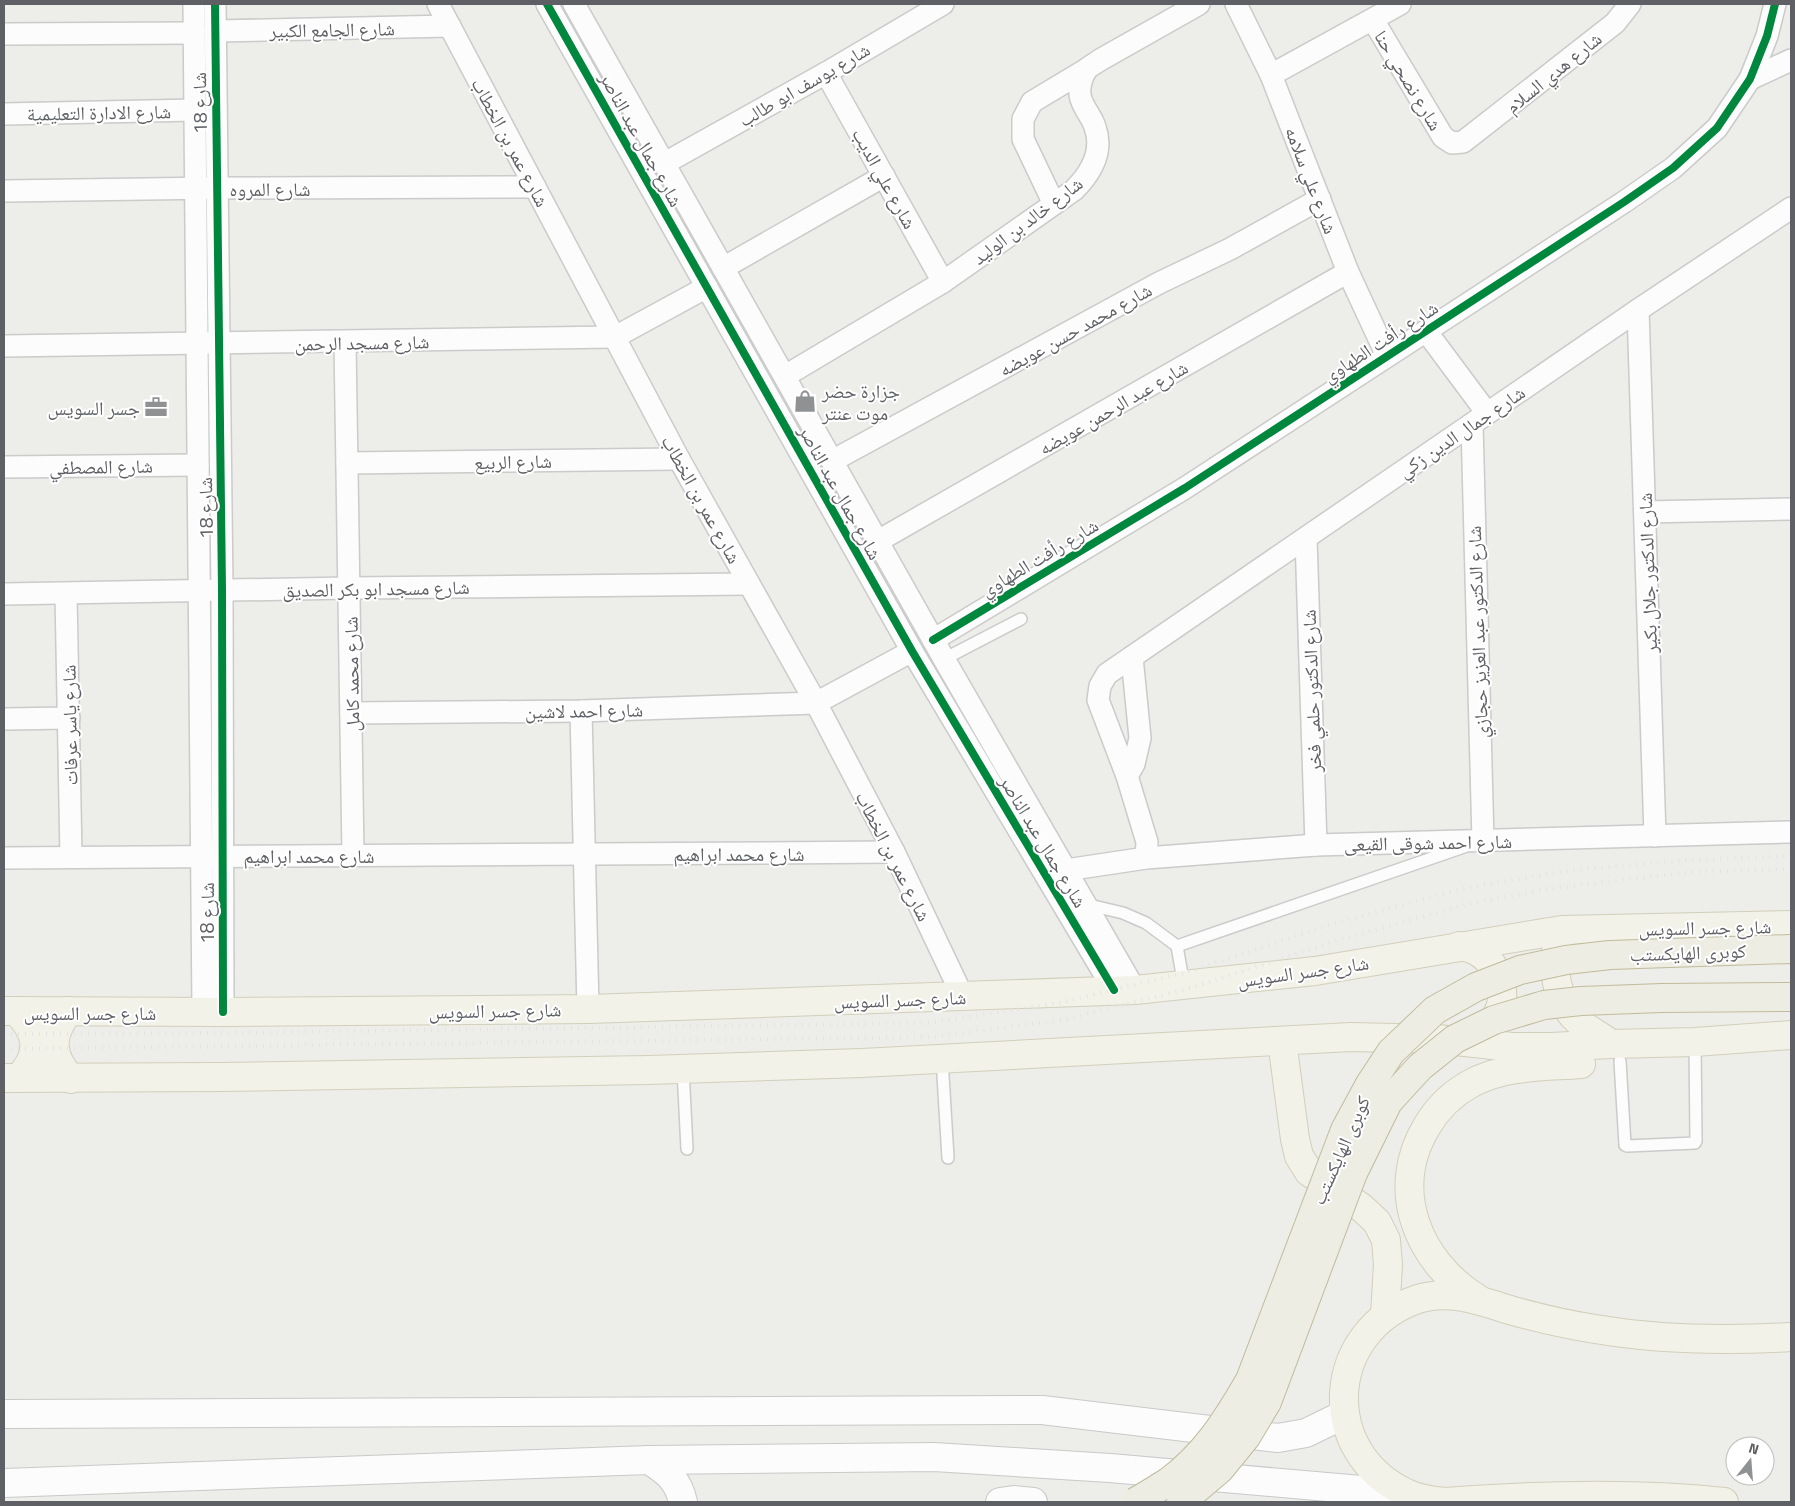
<svg xmlns="http://www.w3.org/2000/svg" width="1795" height="1506" font-family="'Titillium Web','Noto Naskh Arabic',sans-serif">
  <style>
    .lines { fill: none; stroke-linecap: round; stroke-linejoin: round }
    .lane-casing { stroke: #cacbca; stroke-width: 14 }
    .street-casing { stroke: #cacbca; stroke-width: 24 }
    .secondary-casing { stroke: #c8c9c9; stroke-width: 30 }
    .primary-casing { stroke: #d2cfba; stroke-width: 30 }
    .lane { stroke: #fcfcfc; stroke-width: 11 }
    .street { stroke: #fcfcfc; stroke-width: 21 }
    .secondary { stroke: #fcfcfc; stroke-width: 28 }
    .primary { stroke: #f2f2e9; stroke-width: 28 }
    .rail { stroke: #e3e3e2; stroke-width: 4; stroke-dasharray: 1 6; stroke-linecap: butt }
    .highway-bridge-casing { stroke: #c0bb9a; stroke-width: 30; stroke-linecap: butt }
    .highway-bridge { stroke: #eeede3; stroke-width: 28 }
    .cycleway-casing { stroke: #fff; stroke-width: 11 }
    .cycleway { stroke: #00873e; stroke-width: 8 }
    .labels { text-anchor: middle; dominant-baseline: central; stroke-width: 4; stroke-linejoin: round; paint-order: stroke }
    .street-label { font-size: 19px; fill: #5e6065; stroke: #fff }
    .poi-label { font-size: 19px; fill: #5e6065; stroke: #fff; text-anchor: start }
  </style>
  <rect width="100%" height="100%" fill="#edede9"/>
  <g class="lines">
    <defs>
      <g id="lane">
        <polyline points="944,659 1021,619"/>
        <polyline points="1085,904 1123,913 1146,923 1177,946"/>
        <polyline points="1184,986 1177,946 1464,847"/>
        <polyline points="942,1059 948,1158"/>
        <polyline points="1620,1061 1625,1145 1627,1146 1695,1143 1696,1141 1695,1042"/>
        <polyline points="683,1069 687,1149"/>
      </g>
      <g id="street">
        <polyline points="194,4 203,1012"/>
        <polyline points="215,4 222,590 223,1012"/>
        <polyline points="438,4 679,459 816,703 894,852 963,997"/>
        <polyline points="547,4 912,651 1114,990"/>
        <polyline points="574,4 944,659 1135,990"/>
        <polyline points="1236,4 1271,75 1348,272 1387,356"/>
        <polyline points="1373,20 1443,137 1452,143 1463,142 1615,23 1630,4"/>
        <polyline points="215,31 450,26"/>
        <polyline points="4,34 194,33"/>
        <polyline points="826,73 943,282"/>
        <polyline points="1271,75 1400,4"/>
        <polyline points="1750,79 1791,60"/>
        <polyline points="4,114 195,110"/>
        <polyline points="665,163 826,73 943,4"/>
        <polyline points="4,191 216,188 535,187"/>
        <polyline points="1054,204 1023,139 1023,119 1032,102 1087,69"/>
        <polyline points="723,268 884,176"/>
        <polyline points="1638,310 1655,836"/>
        <polyline points="1426,331 1487,413"/>
        <polyline points="345,342 353,855"/>
        <polyline points="4,346 615,337 707,287"/>
        <path d="M785,376L943,282L1074,190C1091,173 1104,152 1095,127C1092,117 1084,109 1081,99C1078,90 1081,77 1087,69C1090,66 1096,63 1100,60L1199,4"/>
        <polyline points="1472,424 1483,841"/>
        <polyline points="832,461 1159,283 1230,249 1320,199"/>
        <polyline points="347,463 679,459"/>
        <polyline points="4,467 198,465"/>
        <polyline points="1645,512 1791,509"/>
        <polyline points="1306,538 1316,845"/>
        <polyline points="878,541 1348,272"/>
        <polyline points="4,594 349,588 748,584"/>
        <polyline points="66,594 71,857"/>
        <polyline points="933,640 1185,488 1624,202 1673,168 1717,128 1750,79 1767,36 1775,4"/>
        <polyline points="581,711 588,1009"/>
        <polyline points="351,713 581,711 816,703 912,651"/>
        <polyline points="4,719 69,718"/>
        <polyline points="1127,776 1134,764 1140,738 1132,657"/>
        <polyline points="4,858 894,852"/>
        <polyline points="1146,858 1147,842 1127,776 1098,700 1100,686 1107,674 1638,310 1791,208"/>
        <polyline points="1066,870 1146,858 1316,845 1791,832"/>
      </g>
      <g id="secondary">
        <polyline points="4,1414 1042,1410 1278,1438 1306,1433 1345,1414"/>
        <path d="M649,1460C668,1472 678,1480 683,1502"/>
        <polyline points="4,1483 649,1460 934,1457 1110,1468 1407,1494"/>
        <polyline points="1000,1502 1014,1500 1033,1502"/>
      </g>
      <g id="primary">
        <path d="M1559,939C1550,966 1556,1002 1579,1022C1588,1030 1601,1036 1611,1044"/>
        <path d="M1459,946C1464,947 1470,948 1474,950C1494,959 1506,984 1501,1005C1498,1016 1491,1026 1484,1036"/>
        <polyline points="4,1011 223,1012 588,1009 1135,990 1315,971 1562,930 1791,925"/>
        <path d="M16,1011C39,1034 41,1054 19,1078"/>
        <path d="M69,1011C49,1036 50,1055 71,1079"/>
        <polyline points="1282,1041 1295,1139 1299,1156 1309,1172 1361,1207 1377,1222 1386,1240 1388,1265 1385,1315"/>
        <polyline points="4,1078 221,1077 649,1070 862,1063 1351,1037 1437,1039 1512,1047 1551,1047 1611,1044 1695,1042 1791,1035"/>
        <path d="M1478,1299C1418,1262 1388,1190 1427,1126C1437,1109 1452,1094 1470,1084C1504,1065 1543,1067 1581,1064"/>
        <path d="M1724,1502C1632,1492 1538,1495 1446,1502C1432,1501 1418,1499 1406,1493C1317,1451 1326,1330 1418,1299C1452,1288 1485,1303 1517,1312C1543,1319 1569,1325 1595,1329C1660,1340 1725,1341 1791,1337"/>
      </g>
    </defs>
    <use href="#lane" class="lane-casing"/>
    <use href="#street" class="street-casing"/>
    <use href="#secondary" class="secondary-casing"/>
    <use href="#primary" class="primary-casing"/>
    <use href="#lane" class="lane"/>
    <use href="#street" class="street"/>
    <use href="#secondary" class="secondary"/>
    <use href="#primary" class="primary"/>
    <g class="rail">
      <polyline points="4,1034 221,1033 929,1023 1058,1003 1184,973 1333,924 1465,888 1573,870 1690,860 1791,856"/>
      <polyline points="4,1049 931,1037 1064,1020 1191,988 1338,940 1469,904 1548,889 1691,872 1791,869"/>
    </g>
    <defs>
      <g id="highway-bridge">
        <path d="M1135,1502C1146,1496 1157,1489 1168,1482C1205,1455 1227,1420 1250,1380L1345,1130L1370,1084L1391,1052L1435,1010L1476,987L1520,970L1566,960L1610,955L1791,949"/>
        <polyline points="1181,1502 1220,1469 1246,1437 1267,1402 1353,1173 1388,1102 1420,1067 1455,1039 1494,1020 1544,1005 1581,1001 1662,998 1791,997"/>
      </g>
    </defs>
    <use href="#highway-bridge" class="highway-bridge-casing"/>
    <use href="#highway-bridge" class="highway-bridge"/>
    <defs>
      <g id="cycleway">
        <polyline points="215,4 222,590 223,1012"/>
        <polyline points="547,4 912,651 1114,990"/>
        <polyline points="933,640 1185,488 1624,202 1673,168 1717,128 1750,79 1767,36 1775,4"/>
      </g>
    </defs>
    <use href="#cycleway" class="cycleway-casing"/>
    <use href="#cycleway" class="cycleway"/>
  </g>
  <defs>
    <symbol id="shop-bare" viewBox="-9 -9 18 18"><path d="M-5-2.5h2.3a2.7 3.5 0 0 1 5.4 0H5L5.5 6h-11ZM-1.5-2.5h3a1.5 2.3 0 0 0-3 0Z" fill="#909193" stroke="#fff" stroke-width="2.5" paint-order="stroke"/></symbol>
    <symbol id="office-bare" viewBox="-9 -9 18 18"><path d="M-6-3h4V-5.5h4V-3h4V5H-6ZM-1-4.5V-3h2v-1.5ZM-6 0V1H6V0Z" fill="#909193" stroke="#fff" stroke-width="2.5" paint-order="stroke"/></symbol>
  </defs>
  <g fill-rule="evenodd">
    <use href="#shop-bare" x="789" y="385" width="32" height="32"/>
    <use href="#office-bare" x="140" y="391" width="32" height="32"/>
  </g>
  <g class="labels">
    <g class="street-label">
      <text transform="translate(332 29) rotate(-1)">شارع الجامع الكبير</text>
      <text transform="translate(1553 72) rotate(-39)">شارع هدي السلام</text>
      <text transform="translate(1409 80) rotate(59)">شارع نصحي حنا</text>
      <text transform="translate(804 84) rotate(-30)">شارع يوسف ابو طالب</text>
      <text transform="translate(199 103) rotate(-91)">شارع 18</text>
      <text transform="translate(99 112) rotate(-1)">شارع الادارة التعليمية</text>
      <text transform="translate(642 139) rotate(61)">شارع جمال عبد الناصر</text>
      <text transform="translate(511 142) rotate(62)">شارع عمر بن الخطاب</text>
      <text transform="translate(885 178) rotate(61)">شارع علي الديب</text>
      <text transform="translate(1312 180) rotate(69)">شارع علي سلامه</text>
      <text x="270" y="188">شارع المروه</text>
      <text transform="translate(1027 220) rotate(-37)">شارع خالد بن الوليد</text>
      <text transform="translate(1075 329) rotate(-29)">شارع محمد حسن عويضه</text>
      <text transform="translate(1380 341) rotate(-33)">شارع رأفت الطهاوي</text>
      <text transform="translate(362 342) rotate(-1)">شارع مسجد الرحمن</text>
      <text transform="translate(1113 407) rotate(-30)">شارع عبد الرحمن عويضه</text>
      <text transform="translate(1461 431) rotate(-34)">شارع جمال الدين زكي</text>
      <text transform="translate(513 461) rotate(-1)">شارع الربيع</text>
      <text transform="translate(101 466) rotate(-1)">شارع المصطفي</text>
      <text transform="translate(841 492) rotate(61)">شارع جمال عبد الناصر</text>
      <text transform="translate(702 499) rotate(61)">شارع عمر بن الخطاب</text>
      <text transform="translate(205 508) rotate(-91)">شارع 18</text>
      <text transform="translate(1039 557) rotate(-31)">شارع رأفت الطهاوي</text>
      <text transform="translate(1647 573) rotate(-92)">شارع الدكتور جلال بكير</text>
      <text transform="translate(376 588) rotate(-1)">شارع مسجد ابو بكر الصديق</text>
      <text transform="translate(1477 632) rotate(-92)">شارع الدكتور عبد العزيز حجازي</text>
      <text transform="translate(351 674) rotate(-91)">شارع محمد كامل</text>
      <text transform="translate(1311 691) rotate(-92)">شارع الدكتور حلمي فخر</text>
      <text transform="translate(584 710) rotate(-1)">شارع احمد لاشين</text>
      <text transform="translate(69 725) rotate(-91)">شارع ياسر عرفات</text>
      <text transform="translate(1044 841) rotate(59)">شارع جمال عبد الناصر</text>
      <text transform="translate(1428 842) rotate(-1)">شارع احمد شوقى القيعى</text>
      <text x="739" y="853">شارع محمد ابراهيم</text>
      <text x="309" y="855">شارع محمد ابراهيم</text>
      <text transform="translate(894 856) rotate(63)">شارع عمر بن الخطاب</text>
      <text transform="translate(206 913) rotate(-90)">شارع 18</text>
      <text transform="translate(1705 927) rotate(-1)">شارع جسر السويس</text>
      <text transform="translate(1688 952) rotate(-2)">كوبرى الهايكستب</text>
      <text transform="translate(1303 971) rotate(-8)">شارع جسر السويس</text>
      <text transform="translate(900 999) rotate(-2)">شارع جسر السويس</text>
      <text transform="translate(495 1010) rotate(-1)">شارع جسر السويس</text>
      <text x="90" y="1012">شارع جسر السويس</text>
      <text transform="translate(1340 1150) rotate(-66)">كوبرى الهايكستب</text>
    </g>
    <g class="poi-label">
      <text x="822" y="390">جزارة حضر<tspan x="822" dy="22">موت عنتر</tspan></text>
      <text x="140" y="407" text-anchor="end">جسر السويس</text>
    </g>
  </g>
  <rect width="1795" height="1506" fill="none" stroke="#5e6065" stroke-width="10"/>
  <g transform="translate(1750 1461) rotate(17)"><circle r="24" fill="#ffffff" stroke="#bfbfc1"/>
  <path d="M0-4L9 19L0 12L-9 19Z" fill="#909193"/>
  <text y="-8" font-size="14" font-weight="bold" text-anchor="middle" fill="#5e6065">N</text>
  </g>
</svg>
